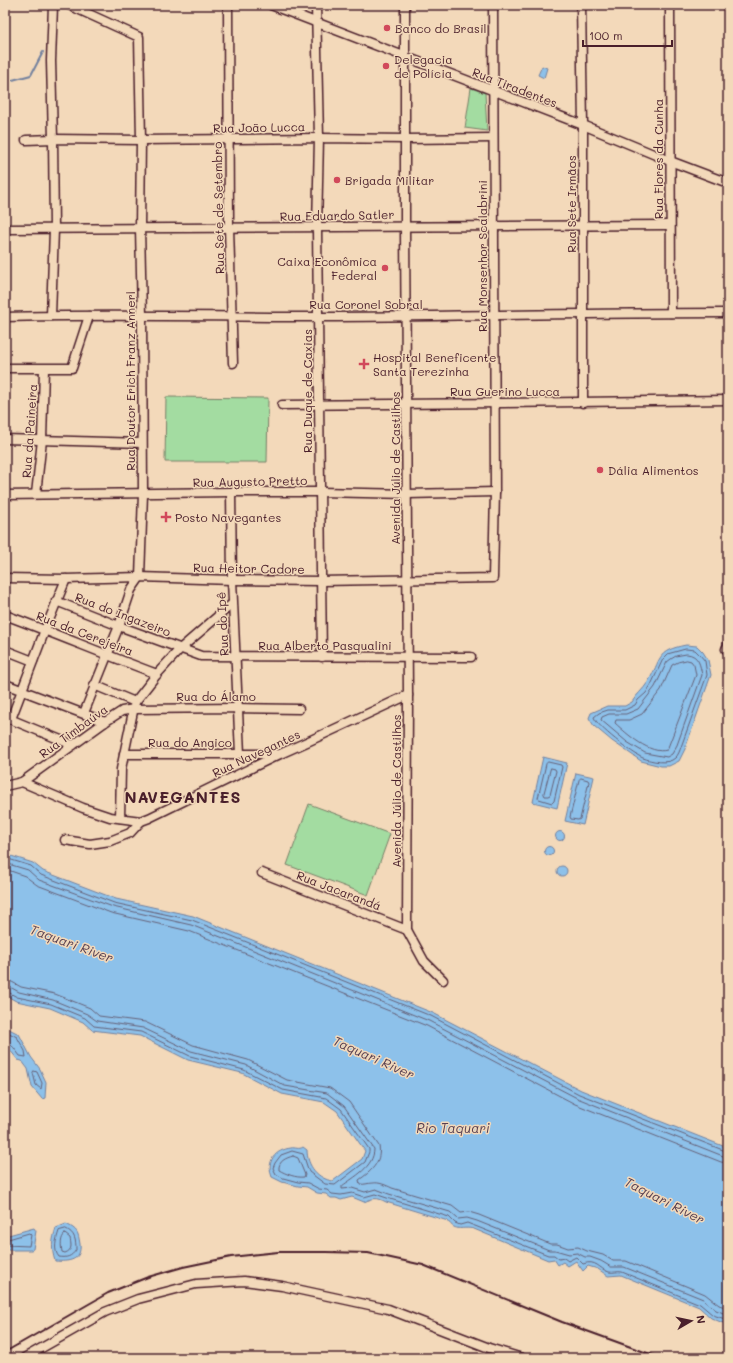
<svg xmlns="http://www.w3.org/2000/svg" width="733" height="1363" font-family="Mali,sans-serif">
  <style>
    .green { fill: #a3dca1; stroke: #767e66 }
    .water { fill: #8dc1ea; stroke: #72809e }
    .lines { fill: none; stroke-linecap: round; stroke-linejoin: round }
    .shore { stroke: #656077; stroke-width: 1 }
    .stream { stroke: #72809e; stroke-width: 2 }
    .minor-casing { stroke: #4a1f2b; stroke-width: 11 }
    .minor { stroke: #f3d9ba; stroke-width: 8 }
    .rail { stroke: #4a1f2b; stroke-width: 2 }
    .poi-dot { fill: #d1495b; stroke: #f3d9ba; stroke-width: 1.5 }
    .labels { text-anchor: middle; dominant-baseline: central; stroke-width: 3; stroke-linejoin: round; paint-order: stroke }
    .poi-label { font-size: 12px; fill: #4a1f2b; stroke: #f3d9ba; text-anchor: start }
    .street-label { font-size: 12px; fill: #4a1f2b; stroke: #f3d9ba }
    .water-label { font-size: 13px; font-style: italic; fill: #573f51; stroke: #f3d9ba }
    .district-label { font-size: 16px; font-weight: bold; letter-spacing: 1px; fill: #4a1f2b; stroke: #f3d9ba }
  </style>
  <rect width="100%" height="100%" fill="#f3d9ba"/>
  <filter id="ink" filterUnits="userSpaceOnUse"><feTurbulence type="fractalNoise" baseFrequency=".025" numOctaves="2"/><feDisplacementMap in="SourceGraphic" scale="8" xChannelSelector="R" yChannelSelector="G"/><feConvolveMatrix kernelMatrix="1 2 1 2 8 2 1 2 1" color-interpolation-filters="sRGB"/></filter>
  <g filter="url(#ink)">
    <g class="green">
      <polygon points="471,88 485,93 487,131 465,128"/>
      <polygon points="166,397 268,398 267,462 165,462"/>
      <polygon points="309,804 390,834 368,895 287,865"/>
    </g>
    <g class="water">
      <polygon points="542,66 547,68 544,78 538,75"/>
      <path d="M686,645L697,646L703,652L708,660L711,675L685,749L679,761L669,766H661L641,761L612,741L594,726L589,718L591,713L607,706H625L632,702C636,695 643,690 648,682C662,659 655,651 686,645Z"/>
      <polygon points="543,757 567,763 557,808 533,802"/>
      <polygon points="576,773 594,777 583,825 565,821"/>
      <circle cx="560" cy="836" r="4.5"/>
      <circle cx="549" cy="851" r="4.5"/>
      <path d="M5,854L33,863L43,871L116,899L193,916L433,1013L581,1090L728,1148V1325L711,1318L699,1307L621,1275L608,1276L598,1269L588,1266L583,1271L576,1261L568,1266L563,1262L558,1265L554,1259L548,1260L474,1229C462,1226 456,1233 448,1221L386,1202C377,1197 373,1198 364,1202L352,1197L341,1200L336,1198H331L326,1194L317,1193L307,1187L298,1186L282,1182L272,1177C266,1161 275,1150 291,1148C295,1147 299,1150 303,1147L307,1150C307,1166 318,1179 333,1181L362,1159L365,1151L337,1111L324,1102L282,1094L242,1073L188,1060L140,1036L92,1030L83,1022L50,1008L16,1001L5,995Z"/>
      <circle cx="562" cy="871" r="5"/>
      <polygon points="5,1020 7,1028 19,1034 31,1057 40,1069 46,1082 45,1098 42,1099 32,1087 28,1069 22,1061 18,1060 5,1044"/>
      <path d="M66,1224C78,1230 78,1232 80,1244C82,1261 68,1262 55,1261C51,1249 52,1240 56,1228Z"/>
      <polygon points="34,1228 36,1231 33,1249 31,1250 8,1250 5,1248 5,1236"/>
    </g>
    <g class="lines">
      <g class="shore">
        <path d="M686,649L695,650L700,655L705,661L707,675L681,747C680,750 678,756 675,758C668,765 651,761 643,758C633,754 596,726 594,717L599,713L608,710H625L635,705L638,700L646,693L651,685L663,659L668,654Z"/>
        <path d="M687,654C699,655 700,665 702,675L677,745L672,754L667,757L645,753L627,742L601,720L602,717L609,714H626L638,709L655,687L667,662L671,659L676,656Z"/>
        <path d="M687,660L691,661L694,665L696,675L667,750C650,755 627,734 615,723L616,720H629L642,714L661,690L672,665L678,662Z"/>
        <polygon points="548,762 561,765 562,767 554,801 552,803 539,799 538,798 546,764"/>
        <polygon points="551,768 555,769 556,771 550,795 548,796 545,796 544,794"/>
        <polygon points="581,778 588,780 589,782 580,819 578,820 571,819 570,817 579,780"/>
        <polyline points="5,858 31,866 41,875 114,903 192,920 431,1016 579,1094 728,1152"/>
        <polyline points="5,863 28,870 39,880 113,907 191,925 429,1021 577,1098 723,1156 728,1157"/>
        <polyline points="5,869 25,876 37,885 111,913 189,931 427,1026 575,1104 721,1162 728,1163"/>
        <path d="M5,980L12,982L21,987L55,994L90,1008L99,1016L145,1022L193,1045L248,1060L287,1080L330,1088L349,1102L379,1146C382,1163 370,1172 359,1180L360,1184C365,1185 367,1183 373,1183C379,1182 386,1185 392,1188L452,1206L461,1213L469,1212L479,1215L550,1244H557L568,1248L578,1247L587,1251L603,1255L613,1261H626L705,1294L719,1305L728,1308"/>
        <path d="M5,986L10,987L19,992L53,1000L87,1014L97,1021L143,1028L191,1051L246,1065L285,1086L327,1093L344,1106L374,1149C374,1167 354,1177 342,1186V1189L352,1188L365,1192L376,1189L389,1194L450,1212L458,1219L467,1218L477,1221L549,1250H555L569,1254L577,1253L585,1257H590L601,1261L611,1267H624L703,1299L716,1310L728,1315"/>
        <path d="M5,991L8,992L17,997L51,1004L85,1018L94,1026L141,1032L190,1056L244,1070L283,1090L326,1098L341,1109L369,1149V1152L365,1162L335,1185L325,1184L309,1172L303,1154L292,1151L281,1155L275,1163L273,1168L276,1174L283,1178L298,1182L308,1183L319,1189L327,1190L332,1194L341,1195L352,1193L364,1197L375,1194L387,1198L449,1217L455,1223L460,1225L467,1223L475,1226L548,1255H554L559,1259L564,1258L568,1261L576,1257L583,1264C596,1259 599,1269 609,1272C613,1273 618,1271 622,1272L700,1304L713,1315L728,1320"/>
        <path d="M5,1031L17,1037L25,1051L26,1057L20,1056C16,1051 12,1043 5,1042"/>
        <polygon points="34,1071 37,1072 42,1083 41,1089 36,1085 33,1073"/>
        <path d="M293,1156L298,1158L305,1175L304,1177C296,1178 286,1174 279,1170C278,1161 286,1158 293,1156Z"/>
        <path d="M66,1229C75,1233 76,1240 76,1250C71,1257 67,1258 59,1257C53,1250 56,1240 59,1231Z"/>
        <path d="M65,1234L70,1238C71,1245 73,1250 65,1253L62,1252C61,1246 60,1238 65,1234Z"/>
        <polyline points="5,1240 29,1233 31,1235 29,1246 5,1245"/>
      </g>
      <polyline class="stream" points="5,82 31,75 43,52"/>
      <g class="minor-casing">
        <g id="minor">
          <polyline points="69,5 139,37 141,140 140,228 142,316 143,494 140,577 131,590 119,626 84,713"/>
          <polyline points="228,5 229,227 233,363"/>
          <polyline points="271,5 583,125 670,161 728,183"/>
          <polyline points="316,5 319,138 317,228 322,657"/>
          <polyline points="405,5 405,226 408,695 407,930 424,961 443,980"/>
          <polyline points="581,5 583,125 583,403"/>
          <polyline points="670,5 671,313"/>
          <polyline points="26,140 53,139 141,140 319,138 406,139 493,138"/>
          <polyline points="5,229 669,225"/>
          <polyline points="51,316 54,229 53,139 51,61 53,5"/>
          <path d="M5,317C110,314 216,317 321,317C457,316 592,313 728,313"/>
          <polyline points="5,368 72,368 89,316"/>
          <path d="M282,405C431,403 579,403 728,400"/>
          <polyline points="5,439 142,443"/>
          <polyline points="231,492 232,580 240,754"/>
          <polyline points="36,494 42,440 44,369"/>
          <polyline points="5,495 231,492 320,492 408,494 495,492"/>
          <polyline points="5,578 66,579 140,577 232,580 321,581 493,578 495,492 493,5"/>
          <polyline points="56,601 119,626 201,656 471,657"/>
          <path d="M5,615C56,634 106,655 157,674"/>
          <polyline points="726,649 728,645"/>
          <polyline points="5,650 33,661"/>
          <polyline points="5,684 105,722"/>
          <polyline points="94,685 135,702"/>
          <polyline points="5,717 73,745"/>
          <polyline points="11,719 45,630 66,579"/>
          <polyline points="124,754 276,754"/>
          <polyline points="22,782 83,808 110,817 141,821 149,818 280,754 309,741 408,695"/>
          <polyline points="5,786 22,782 105,722 122,711 134,709 237,708 299,709"/>
          <polyline points="120,818 121,769 135,702 157,674 180,649 232,604"/>
          <polyline points="65,840 90,844 110,841 130,833 141,821"/>
          <polyline points="262,873 407,930"/>
          <polyline points="24,1358 105,1312 138,1299 196,1284 244,1281 282,1286 388,1309 489,1348 522,1358"/>
        </g>
      </g>
      <use href="#minor" class="minor"/>
      <polyline class="rail" points="5,1352 108,1293 148,1277 183,1267 231,1257 278,1252 326,1252 368,1253 423,1265 562,1322 661,1358"/>
    </g>
  </g>
  <g class="poi-dot">
    <circle cx="387" cy="28" r="4"/>
    <circle cx="386" cy="66" r="4"/>
    <circle cx="337" cy="180" r="4"/>
    <circle cx="385" cy="268" r="4"/>
    <path d="M362 358h4v4h4v4h-4v4h-4v-4h-4v-4h4z"/>
    <circle cx="600" cy="470" r="4"/>
    <path d="M164 511h4v4h4v4h-4v4h-4v-4h-4v-4h4z"/>
  </g>
  <g class="labels">
    <g class="poi-label">
      <text x="395" y="28">Banco do Brasil</text>
      <text x="394" y="59">Delegacia<tspan x="394" dy="14">de Polícia</tspan></text>
      <text x="345" y="180">Brigada Militar</text>
      <text x="377" y="261" text-anchor="end">Caixa Econômica<tspan x="377" dy="14">Federal</tspan></text>
      <text x="373" y="357">Hospital Beneficente<tspan x="373" dy="14">Santa Terezinha</tspan></text>
      <text x="608" y="470">Dália Alimentos</text>
      <text x="175" y="517">Posto Navegantes</text>
    </g>
    <g class="street-label">
      <text transform="translate(515 87) rotate(21)">Rua Tiradentes</text>
      <text transform="translate(259 127) rotate(-1)">Rua João Lucca</text>
      <text transform="translate(658 159) rotate(-90)">Rua Flores da Cunha</text>
      <text transform="translate(571 204) rotate(-90)">Rua Sete Irmãos</text>
      <text transform="translate(218 208) rotate(-91)">Rua Sete de Setembro</text>
      <text transform="translate(337 215) rotate(-1)">Rua Eduardo Satler</text>
      <text transform="translate(482 256) rotate(-90)">Rua Monsenhor Scalabrini</text>
      <text x="366" y="304">Rua Coronel Sobral</text>
      <text transform="translate(130 381) rotate(-90)">Rua Doutor Erich Franz Annerl</text>
      <text transform="translate(307 391) rotate(-90)">Rua Duque de Caxias</text>
      <text x="505" y="391">Rua Guerino Lucca</text>
      <text transform="translate(29 431) rotate(-86)">Rua da Paineira</text>
      <text transform="translate(395 468) rotate(-90)">Avenida Júlio de Castilhos</text>
      <text transform="translate(250 481) rotate(-1)">Rua Augusto Pretto</text>
      <text transform="translate(249 568) rotate(1)">Rua Heitor Cadore</text>
      <text transform="translate(123 614) rotate(21)">Rua do Ingazeiro</text>
      <text transform="translate(222 624) rotate(-93)">Rua do Ipê</text>
      <text transform="translate(85 633) rotate(21)">Rua da Cerejeira</text>
      <text x="325" y="645">Rua Alberto Pasqualini</text>
      <text x="216" y="696">Rua do Álamo</text>
      <text transform="translate(73 731) rotate(-36)">Rua Timbaúva</text>
      <text x="190" y="742">Rua do Angico</text>
      <text transform="translate(256 753) rotate(-25)">Rua Navegantes</text>
      <text transform="translate(396 791) rotate(-90)">Avenida Júlio de Castilhos</text>
      <text transform="translate(339 890) rotate(21)">Rua Jacarandá</text>
    </g>
    <g class="water-label">
      <text transform="translate(72 943) rotate(20)">Taquari River</text>
      <text transform="translate(374 1057) rotate(24)">Taquari River</text>
      <text x="453" y="1127">Rio Taquari</text>
      <text transform="translate(665 1200) rotate(27)">Taquari River</text>
    </g>
    <g class="district-label">
      <text x="183" y="796">NAVEGANTES</text>
    </g>
  </g>
  <rect width="733" height="1363" fill="none" stroke="#f3d9ba" stroke-width="20"/>
  <rect x="10" y="10" width="713" height="1343" fill="none" stroke="#4a1f2b" stroke-width="1.5" filter="url(#ink)"/>
  <g transform="translate(691 1321) rotate(81)" stroke="#f3d9ba" stroke-width="3" paint-order="stroke">
  <path d="M0-3L7 15L0 10L-7 15Z" fill="#4a1f2b"/>
  <text y="-6" font-size="11" font-weight="bold" text-anchor="middle" fill="#4a1f2b">N</text>
  </g>
  <path d="M583 40v6h89v-6" fill="none" stroke="#4a1f2b" stroke-width="2"/>
  <text x="589" y="40" font-size="12" fill="#4a1f2b" stroke="#f3d9ba" stroke-width="3" paint-order="stroke">100 m</text>
</svg>
